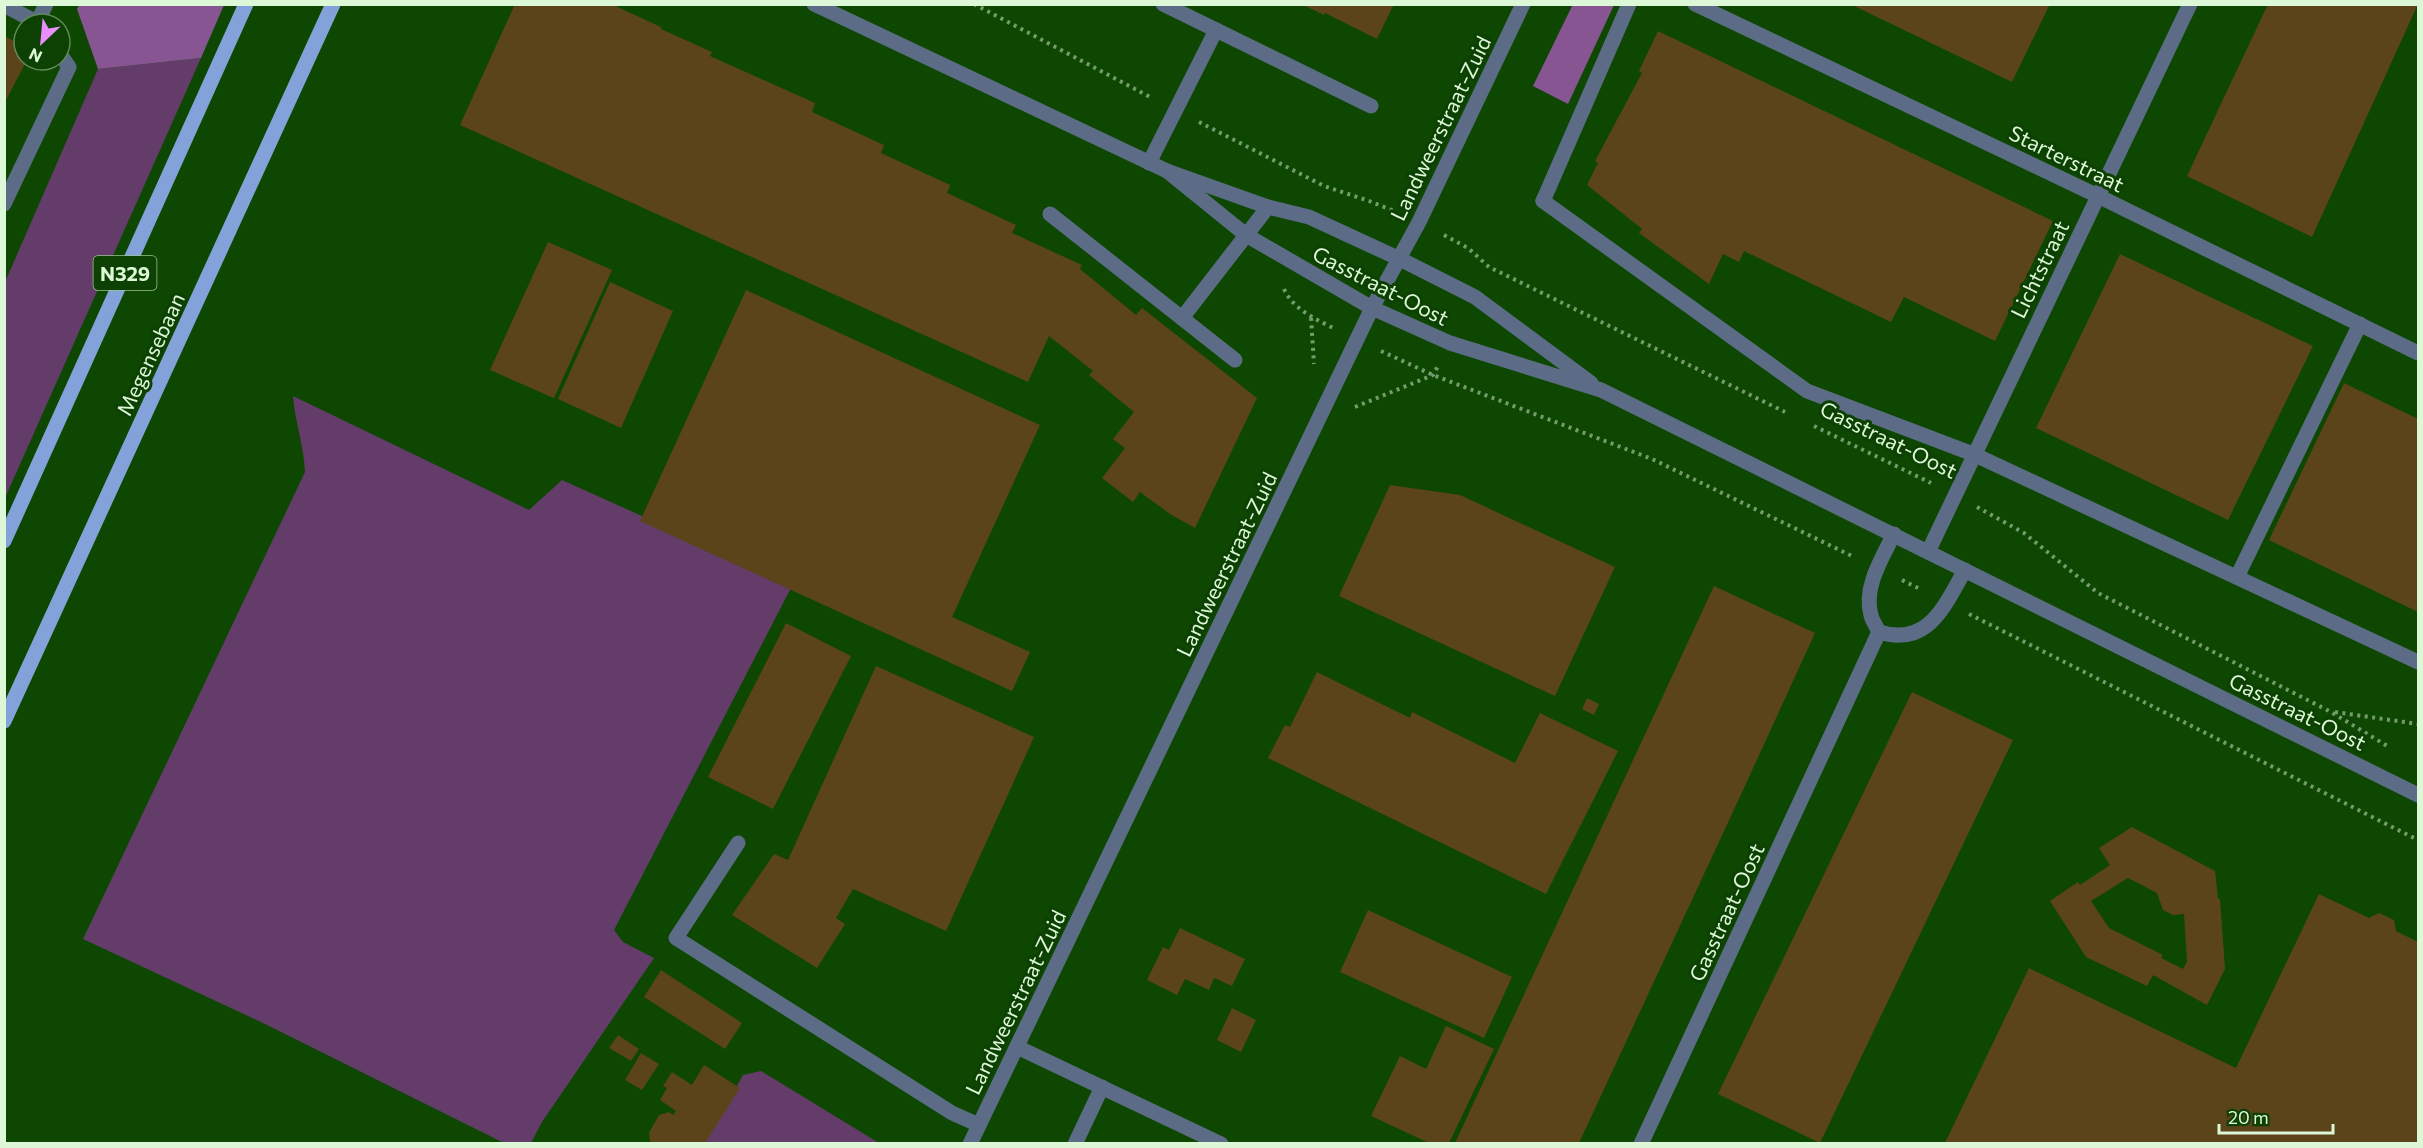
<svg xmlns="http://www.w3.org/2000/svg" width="2423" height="1148" font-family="Commissioner,sans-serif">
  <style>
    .built { fill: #0d4701; fill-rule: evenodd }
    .green { fill: #633c6a }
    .forest { fill: #885593 }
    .building { fill: #5b441a; fill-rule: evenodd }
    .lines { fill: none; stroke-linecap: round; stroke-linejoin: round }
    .path { stroke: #739b6c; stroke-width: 4; stroke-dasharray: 3 4.5; stroke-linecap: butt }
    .lane { stroke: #5c6c87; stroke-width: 15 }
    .street { stroke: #5c6c87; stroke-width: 15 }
    .primary { stroke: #82a2d9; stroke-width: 15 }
    .labels { text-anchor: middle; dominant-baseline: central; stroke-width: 6; stroke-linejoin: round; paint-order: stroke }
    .shield { fill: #0d4003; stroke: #9ec197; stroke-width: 1.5 }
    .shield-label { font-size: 20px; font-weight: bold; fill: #dcf8d7 }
    .street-label { font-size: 21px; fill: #dcf8d7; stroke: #0d4003 }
  </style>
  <rect width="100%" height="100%" fill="#0d4003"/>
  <path class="built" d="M5,5H2418V1143H5ZM24,24H60V60H24Z"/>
  <g class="green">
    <polygon points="201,58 5,498 5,282 98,69"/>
    <path d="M293,396L529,510L562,480L793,584L614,930L623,942L654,958L542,1122L531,1143H504L263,1023L83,939L305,472C304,446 295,422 293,396Z"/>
    <polygon points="761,1071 879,1143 704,1144 743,1075"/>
  </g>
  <g class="forest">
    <polygon points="80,4 224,4 224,5 201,58 98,69 77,9"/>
    <polygon points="1573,4 1614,5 1568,104 1533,86"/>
  </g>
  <g class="building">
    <polygon points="515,4 611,4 661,27 661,29 712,52 710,56 815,103 812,112 884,145 881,153 950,185 947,193 1016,225 1012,233 1082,265 1080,269 1136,315 1142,308 1257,398 1195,528 1170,514 1140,492 1133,502 1102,478 1125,448 1113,439 1134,412 1089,375 1093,371 1049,336 1028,382 460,125"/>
    <polygon points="1301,4 1394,4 1377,39 1325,13 1324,15"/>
    <polygon points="1850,4 2050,4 2012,82"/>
    <polygon points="2268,4 2418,4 2312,237 2187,176"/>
    <polygon points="1658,31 2053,221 1995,341 1904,297 1891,322 1744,251 1739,262 1723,254 1709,284 1639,233 1642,229 1587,185 1598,163 1595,161 1642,73 1639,71"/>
    <polygon points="4,36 24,46 24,60 27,60 4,104"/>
    <polygon points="548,242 612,270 554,398 490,370"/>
    <polygon points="2120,254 2313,346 2228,520 2036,428"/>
    <polygon points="610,282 673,311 621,428 558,399"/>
    <polygon points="746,290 1040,425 952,617 1030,652 1012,691 640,521"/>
    <polygon points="2344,383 2418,419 2418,612 2269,540"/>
    <polygon points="1390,485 1460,495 1615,567 1555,696 1339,596"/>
    <polygon points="1714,586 1815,633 1744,788 1579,1143 1455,1143"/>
    <polygon points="786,623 851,656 773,809 708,777"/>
    <polygon points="876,666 1034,737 946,931 853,889 836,918 845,924 817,968 732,915 774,854 788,860"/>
    <polygon points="1317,672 1410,718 1412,712 1515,763 1540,713 1618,751 1546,894 1268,758 1285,725 1290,727"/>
    <polygon points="1912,692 2013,740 1820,1143 1718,1094"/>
    <polygon points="1587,698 1599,704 1594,715 1582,709"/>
    <path d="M2132,827L2215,871L2218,899H2220L2225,969L2207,1005L2153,975L2147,986L2086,957L2050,901L2078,882L2080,885L2110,865L2099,848ZM2128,878L2157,893L2163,910L2173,915L2184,914L2187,962L2183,969L2161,958L2163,955L2109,928L2091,901Z"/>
    <polygon points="2319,894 2369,918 2379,913 2394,920 2396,931 2418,942 2418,1143 1945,1143 2029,968 2236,1068"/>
    <polygon points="1368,910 1512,977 1484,1038 1340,972"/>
    <polygon points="1180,928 1245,959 1232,986 1214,978 1209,990 1185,979 1177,995 1147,980 1163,947 1169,950"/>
    <polygon points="661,970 742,1023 725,1049 644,997"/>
    <polygon points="1232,1008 1256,1020 1241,1052 1217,1040"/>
    <polygon points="1446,1026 1494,1049 1449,1143 1429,1143 1371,1116 1400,1056 1426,1069"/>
    <polygon points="618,1035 639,1049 631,1061 609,1048"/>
    <polygon points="641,1053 659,1064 642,1090 625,1080"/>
    <polygon points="704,1065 740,1088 705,1143 650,1142 649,1133 659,1115 669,1112 673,1115 676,1111 660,1100 667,1088 663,1086 672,1072 692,1085"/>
  </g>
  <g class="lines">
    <g class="path">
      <polyline points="974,4 1152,98"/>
      <polyline points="1199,122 1324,186 1369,201 1394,211"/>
      <polyline points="1444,235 1468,248 1489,267 1785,412"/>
      <path d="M1284,289C1294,310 1314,318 1333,328"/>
      <polyline points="1311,318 1314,364"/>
      <polyline points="1381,351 1433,375 1652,459 1852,556"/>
      <polyline points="1355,407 1433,375 1438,366"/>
      <polyline points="1814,426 1931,483"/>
      <polyline points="1977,507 2024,533 2098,593 2331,712 2389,747"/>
      <polyline points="1902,580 1922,590"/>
      <polyline points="1969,614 2418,840"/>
      <polyline points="2335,712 2418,724"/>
    </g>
    <g class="lane">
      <polyline points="1163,4 1371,106"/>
      <polyline points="4,5 40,24"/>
      <polyline points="38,21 46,4"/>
      <polyline points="1149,163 1216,30"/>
      <polyline points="1543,201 1629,4"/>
      <polyline points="4,204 69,67 60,54"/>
      <polyline points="1050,214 1235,360"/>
      <polyline points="1182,318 1268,207"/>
      <path d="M1894,534C1882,558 1863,588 1871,615C1872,621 1877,627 1879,632C1929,647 1944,606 1965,570"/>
      <polyline points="738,843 676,938 952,1113 979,1125"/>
      <polyline points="1017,1047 1221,1144"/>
      <polyline points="1075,1144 1102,1087"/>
      <polyline points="1641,1144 1879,632"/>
    </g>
    <g class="street">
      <polyline points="814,4 1167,171 1268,207 1309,217 1400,259 1475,297 1591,383"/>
      <polyline points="1695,4 2098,196 2418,353"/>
      <polyline points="1167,171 1246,235 1372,308 1450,343 1601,390 2418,795"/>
      <polyline points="1543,201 1807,391 1973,454 2418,662"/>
      <polyline points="1928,552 2190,4"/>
      <polyline points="2237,577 2360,324"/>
      <polyline points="970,1144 1372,308 1419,222 1523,4"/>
    </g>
    <g class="primary">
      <polyline points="4,541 246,4"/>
      <polyline points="4,721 333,4"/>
    </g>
  </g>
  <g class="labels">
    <rect class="shield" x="93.5" y="256" width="63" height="34" rx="4.5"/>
    <g class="shield-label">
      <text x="125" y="273">N329</text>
    </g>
    <g class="street-label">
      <text transform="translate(1440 128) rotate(-64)">Landweerstraat-Zuid</text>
      <text transform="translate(2067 158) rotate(26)">Starterstraat</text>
      <text transform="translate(2039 269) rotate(-64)">Lichtstraat</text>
      <text transform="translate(1381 285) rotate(27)">Gasstraat-Oost</text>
      <text transform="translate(150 354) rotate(-65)">Megensebaan</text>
      <text transform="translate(1889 439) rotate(26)">Gasstraat-Oost</text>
      <text transform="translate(1226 564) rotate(-64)">Landweerstraat-Zuid</text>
      <text transform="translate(2298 711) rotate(26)">Gasstraat-Oost</text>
      <text transform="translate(1726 912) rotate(-65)">Gasstraat-Oost</text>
      <text transform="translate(1015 1002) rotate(-64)">Landweerstraat-Zuid</text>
    </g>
  </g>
  <rect width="2423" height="1148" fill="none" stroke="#dcf8d7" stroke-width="12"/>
  <g transform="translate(42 42) rotate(206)"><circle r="28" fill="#0d4003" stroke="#608a58" stroke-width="1.5"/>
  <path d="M0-4.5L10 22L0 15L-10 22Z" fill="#ea8dfd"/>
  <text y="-9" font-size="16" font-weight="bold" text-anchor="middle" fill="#dcf8d7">N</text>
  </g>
  <path d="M2219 1124v9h114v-9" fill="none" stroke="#dcf8d7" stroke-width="3"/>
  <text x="2228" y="1124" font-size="18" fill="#dcf8d7" stroke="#0d4003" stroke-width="4.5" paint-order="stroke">20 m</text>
</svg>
